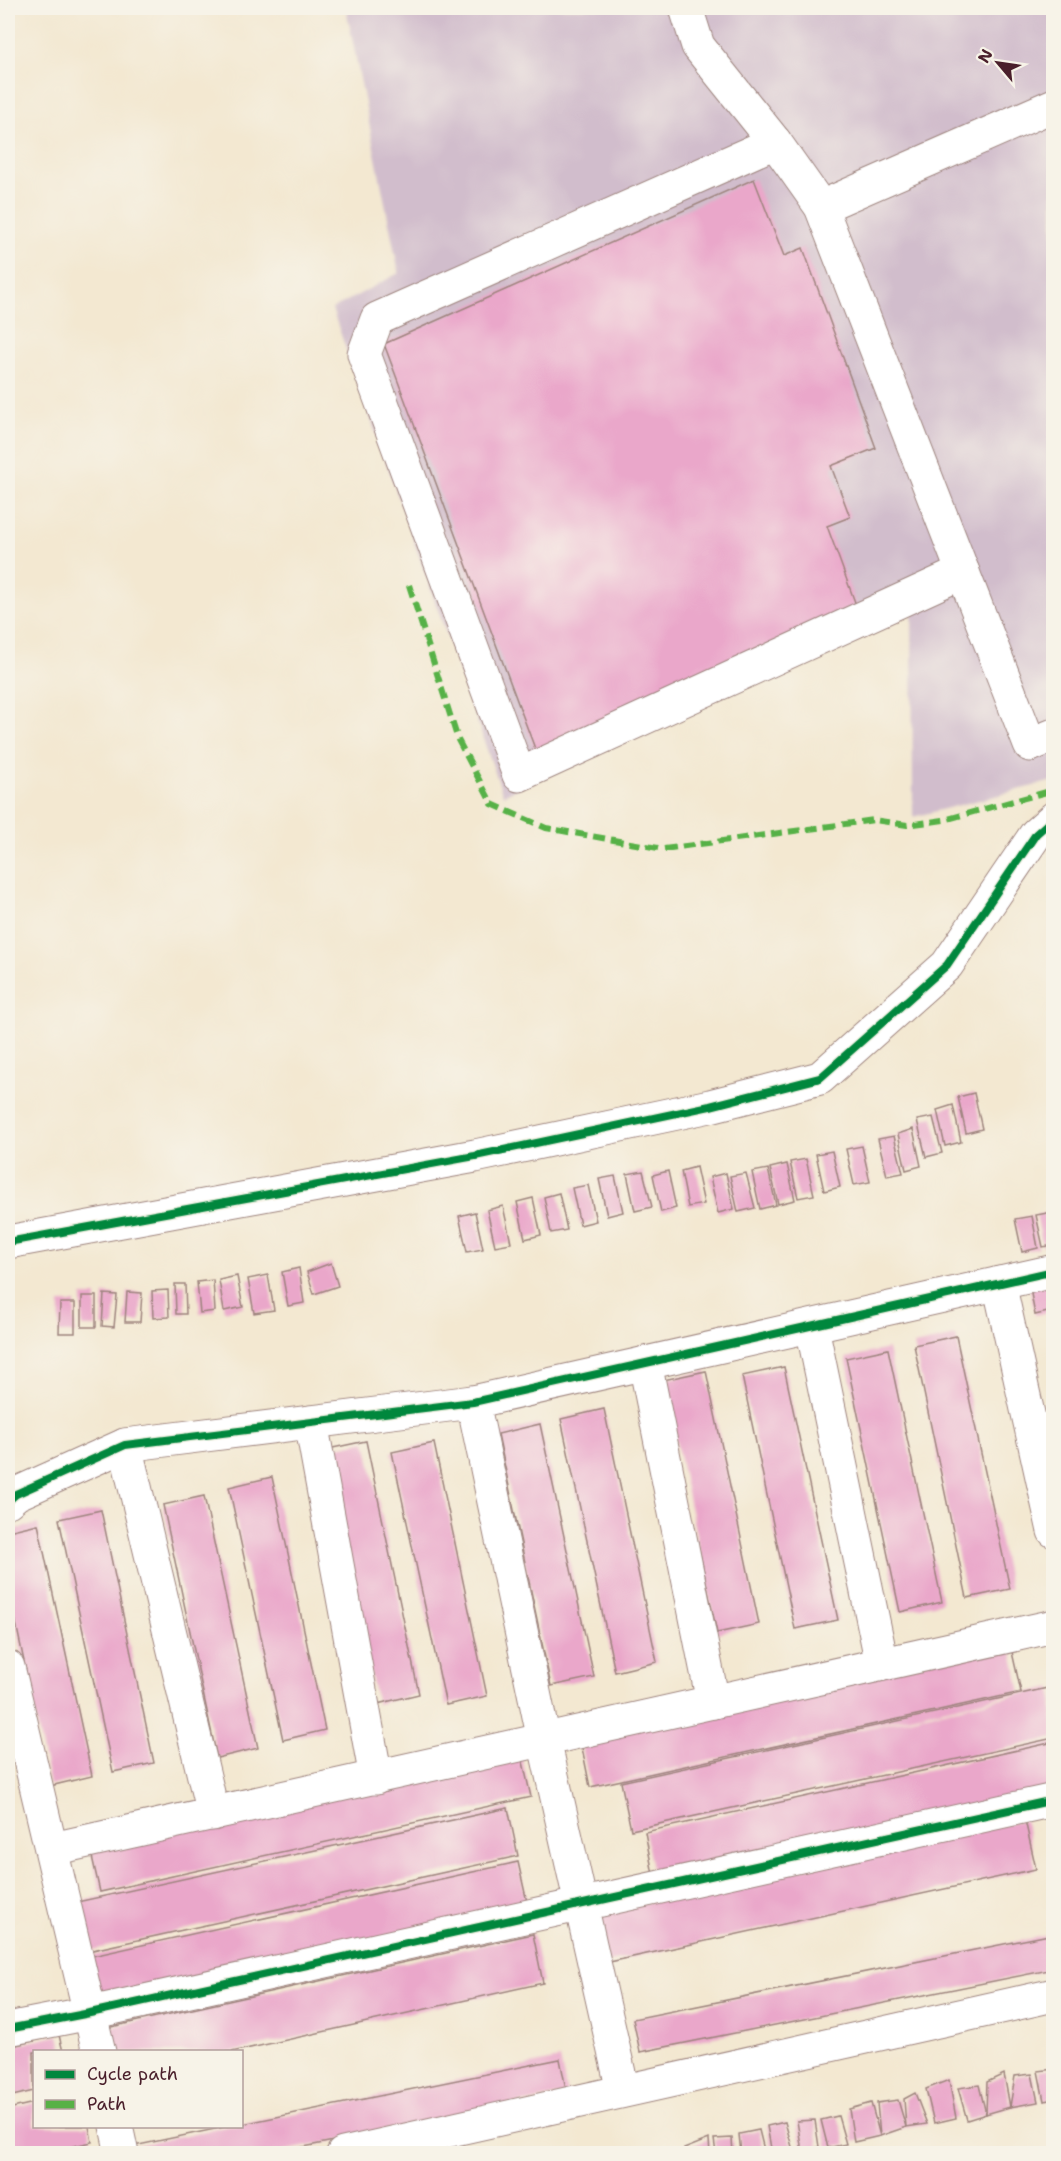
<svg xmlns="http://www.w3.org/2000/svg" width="1061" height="2161" font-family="'Shantell Sans',sans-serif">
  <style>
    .industrial { fill: #d1bdcc }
    .building { fill: #eaa7ca }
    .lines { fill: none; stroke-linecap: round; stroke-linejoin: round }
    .minor-casing { stroke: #9e847e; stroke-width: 35 }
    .minor { stroke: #fff; stroke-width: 33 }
    .quiet { stroke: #57b146; stroke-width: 6; stroke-dasharray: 12 6; stroke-linecap: butt }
    .cycleway-casing { stroke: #f7f3e8; stroke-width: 11 }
    .cycleway { stroke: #00873e; stroke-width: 8 }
  </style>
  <rect width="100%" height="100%" fill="#f7f3e8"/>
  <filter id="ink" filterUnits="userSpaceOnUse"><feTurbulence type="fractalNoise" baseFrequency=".0167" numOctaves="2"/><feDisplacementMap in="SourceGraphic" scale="12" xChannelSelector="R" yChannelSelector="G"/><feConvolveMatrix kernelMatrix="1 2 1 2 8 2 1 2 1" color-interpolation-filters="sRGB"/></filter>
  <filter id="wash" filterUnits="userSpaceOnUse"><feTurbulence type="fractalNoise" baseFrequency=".008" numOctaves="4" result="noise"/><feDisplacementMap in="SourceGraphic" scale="24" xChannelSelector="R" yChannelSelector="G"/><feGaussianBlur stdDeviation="1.35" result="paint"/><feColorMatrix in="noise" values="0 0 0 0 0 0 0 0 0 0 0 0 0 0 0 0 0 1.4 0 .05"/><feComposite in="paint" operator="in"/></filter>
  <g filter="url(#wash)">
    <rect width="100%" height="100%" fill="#f3e8d1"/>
    <polygon class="industrial" points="346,8 1053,8 1053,781 913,817 912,611 503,795 332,309 399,273"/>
    <g id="blocks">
      <g class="building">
        <polygon points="754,179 784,256 803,248 876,448 831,466 850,517 827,526 856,605 537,754 384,344"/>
        <polygon points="974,1093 982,1129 966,1133 958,1097"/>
        <polygon points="953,1105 961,1142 945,1146 937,1110"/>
        <polygon points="933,1117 942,1153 926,1157 917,1120"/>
        <polygon points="913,1129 921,1166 906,1170 898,1134"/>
        <polygon points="894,1136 903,1173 887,1176 878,1139"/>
        <polygon points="862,1146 870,1182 854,1185 846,1149"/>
        <polygon points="832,1151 840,1187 824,1191 816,1154"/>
        <polygon points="806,1159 814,1195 798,1198 790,1162"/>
        <polygon points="787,1164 795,1200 778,1204 770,1168"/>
        <polygon points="696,1167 704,1204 688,1207 681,1171"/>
        <polygon points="768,1169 776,1205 760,1209 752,1172"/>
        <polygon points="643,1171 652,1207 635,1211 627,1174"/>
        <polygon points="668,1171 676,1208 661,1212 653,1175"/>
        <polygon points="726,1173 734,1209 718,1213 710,1177"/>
        <polygon points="746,1173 755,1208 738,1212 730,1176"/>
        <polygon points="615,1176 623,1212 607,1216 599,1179"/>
        <polygon points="588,1185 596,1221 580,1225 572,1188"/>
        <polygon points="559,1193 567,1230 551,1233 544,1197"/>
        <polygon points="533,1198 541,1235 525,1239 517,1202"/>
        <polygon points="503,1206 511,1243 495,1246 487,1210"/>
        <polygon points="475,1212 483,1249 467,1252 459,1216"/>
        <polygon points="1053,1212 1054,1245 1043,1247 1036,1215"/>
        <polygon points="1032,1216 1038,1248 1022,1252 1015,1219"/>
        <polygon points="331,1263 338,1286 314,1294 307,1272"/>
        <polygon points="299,1268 304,1303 288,1306 282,1272"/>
        <polygon points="268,1275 274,1310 254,1313 248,1279"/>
        <polygon points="237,1276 243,1307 224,1311 219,1280"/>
        <polygon points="1045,1279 1052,1311 1035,1315 1029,1283"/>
        <polygon points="213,1280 215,1311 200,1313 197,1282"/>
        <polygon points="175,1284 185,1284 186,1314 176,1314"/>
        <polygon points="168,1290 169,1317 153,1318 152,1291"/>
        <polygon points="127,1292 142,1293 140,1322 125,1322"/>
        <polygon points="104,1294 117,1295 114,1327 102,1326"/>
        <rect x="82" y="1296" width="14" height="31"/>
        <polygon points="60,1303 75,1303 75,1333 59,1333"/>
        <polygon points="956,1336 1010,1589 967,1598 914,1345"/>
        <polygon points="888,1349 942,1602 900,1612 846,1358"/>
        <polygon points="784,1367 838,1620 795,1629 742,1376"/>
        <polygon points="706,1371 759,1624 717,1633 663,1380"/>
        <polygon points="604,1409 657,1662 615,1672 561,1419"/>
        <polygon points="540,1424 594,1677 551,1686 498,1434"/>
        <polygon points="366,1441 419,1694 377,1704 323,1450"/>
        <polygon points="434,1443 487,1696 446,1705 392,1452"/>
        <polygon points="272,1477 325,1730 283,1740 229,1487"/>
        <polygon points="204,1496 258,1748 217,1758 163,1505"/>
        <polygon points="101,1510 154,1763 113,1772 59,1519"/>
        <polygon points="38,1524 92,1776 50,1786 8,1585 8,1531"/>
        <polygon points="1010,1643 1021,1692 590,1787 580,1738"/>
        <polygon points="1052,1687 1054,1738 631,1830 621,1782"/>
        <polygon points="1054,1742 1054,1793 654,1880 645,1832"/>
        <polygon points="520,1749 531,1797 100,1892 89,1843"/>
        <polygon points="508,1808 518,1856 88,1951 77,1902"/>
        <polygon points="1025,1820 1036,1869 605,1963 595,1914"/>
        <polygon points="518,1862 529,1911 98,2005 88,1957"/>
        <polygon points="533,1934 543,1983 232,2052 107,2052 102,2029"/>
        <polygon points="1054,1934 1054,1969 640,2052 633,2019"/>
        <polygon points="59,2035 63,2052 34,2052 34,2091 8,2097 8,2047"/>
        <polygon points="560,2059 567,2094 269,2154 130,2154 129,2147 229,2126 242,2126 242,2124"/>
        <polygon points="1054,2069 1054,2099 1044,2101 1038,2071"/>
        <polygon points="1004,2074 1010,2107 986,2114 987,2082"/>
        <polygon points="1032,2074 1038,2102 1010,2107 1015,2076"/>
        <polygon points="949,2080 956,2118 934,2123 926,2089"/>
        <polygon points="979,2085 986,2114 967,2120 958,2088"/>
        <polygon points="915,2093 927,2124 906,2127 880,2136 877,2103 898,2100 906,2127 904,2099"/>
        <polygon points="34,2103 34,2126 89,2126 92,2142 38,2154 8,2154 8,2109"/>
        <polygon points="871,2103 880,2136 854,2142 849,2109"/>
        <polygon points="838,2116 846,2144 828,2148 821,2120"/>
        <polygon points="815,2120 819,2147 802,2151 797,2121"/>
        <polygon points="785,2122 794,2154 772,2154 767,2126"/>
        <polygon points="759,2130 765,2154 741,2154 739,2134"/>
        <polygon points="732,2138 733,2154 716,2154 714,2139"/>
        <polygon points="709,2139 710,2154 684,2154 684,2149"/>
      </g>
    </g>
  </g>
  <g filter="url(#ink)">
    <use href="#blocks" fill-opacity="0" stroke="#9e847e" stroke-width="1.5"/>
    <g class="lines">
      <g class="minor-casing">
        <g id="minor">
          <polyline points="686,8 698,46 775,142 821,207 1030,745 1054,735"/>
          <polyline points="775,142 377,319 364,354 519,775 963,572"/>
          <polyline points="821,207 1054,105"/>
          <polyline points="8,1242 475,1156 710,1106 820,1078 947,965 1036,834 1054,818"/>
          <polyline points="999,1283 1054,1531"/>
          <polyline points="812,1327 882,1664"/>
          <polyline points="645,1363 713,1702"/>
          <polyline points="473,1402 544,1740 623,2091"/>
          <polyline points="311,1422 376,1778"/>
          <polyline points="125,1445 213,1814"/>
          <polyline points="8,1501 16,1494 125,1445 473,1402 1054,1271"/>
          <polyline points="8,1667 99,2052"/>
          <polyline points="52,1849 1054,1626"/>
          <polyline points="8,2029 90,2013 1054,1800"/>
          <polyline points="116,2126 122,2154"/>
          <polyline points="343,2154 1054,1995"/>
        </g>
      </g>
      <use href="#minor" class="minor"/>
      <polyline class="quiet" points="409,585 458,740 492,804 546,828 664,849 874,820 907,825 944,820 1054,790"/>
      <g class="cycleway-casing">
        <g id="cycleway">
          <polyline points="8,1242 475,1156 710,1106 820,1078 947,965 1036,834 1054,818"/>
          <polyline points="8,1501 16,1494 125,1445 473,1402 1054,1271"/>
          <polyline points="8,2029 90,2013 1054,1800"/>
        </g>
      </g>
      <use href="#cycleway" class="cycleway"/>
    </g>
  </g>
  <rect width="1061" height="2161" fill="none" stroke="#f7f3e8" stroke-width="30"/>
  <rect x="33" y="2050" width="210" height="78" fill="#f7f3e8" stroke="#b29e9c" stroke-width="1.5"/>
  <rect x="45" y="2070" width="30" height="9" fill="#00873e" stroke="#b29e9c" stroke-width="1.5"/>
  <text x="87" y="2080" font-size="18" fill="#4a1f2b">Cycle path</text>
  <rect x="45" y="2100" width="30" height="9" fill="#57b146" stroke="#b29e9c" stroke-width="1.5"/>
  <text x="87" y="2110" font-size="18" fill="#4a1f2b">Path</text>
  <g transform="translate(998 63) rotate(299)" stroke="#f7f3e8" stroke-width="4.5" paint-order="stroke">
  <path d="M0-4.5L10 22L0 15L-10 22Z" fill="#4a1f2b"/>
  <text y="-9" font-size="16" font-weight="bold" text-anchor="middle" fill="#4a1f2b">N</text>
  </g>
</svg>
